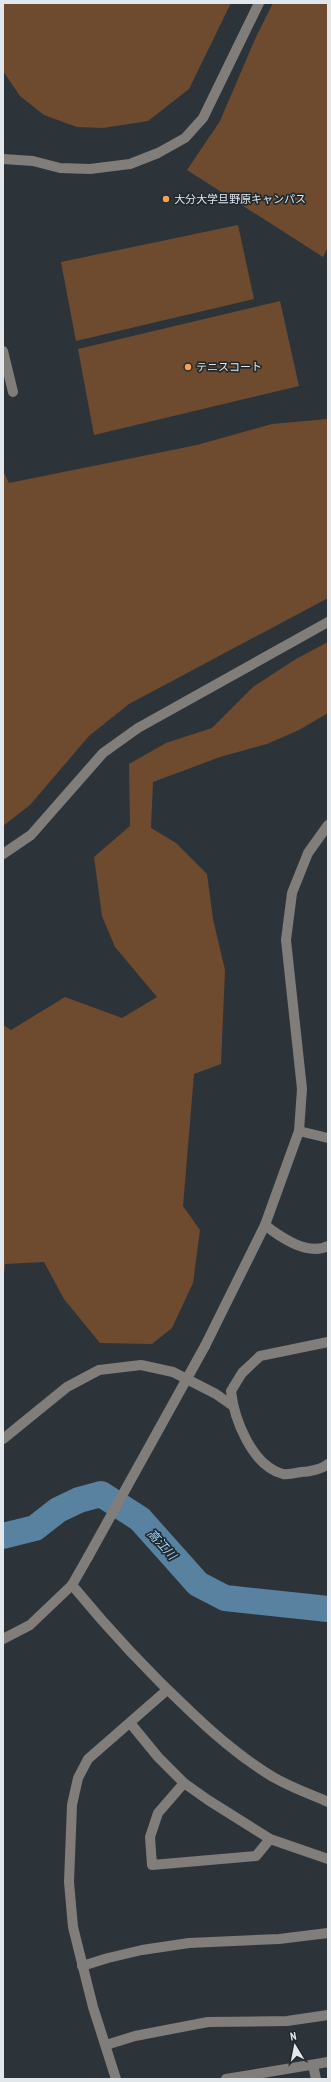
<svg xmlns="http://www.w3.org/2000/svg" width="331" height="2082" font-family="'PT Sans Narrow','Noto Sans JP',sans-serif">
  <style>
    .green { fill: #6e4b2e }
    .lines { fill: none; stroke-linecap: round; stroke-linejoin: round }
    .river { stroke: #5982a0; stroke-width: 26 }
    .minor { stroke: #817d7a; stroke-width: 10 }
    .minor-bridge { stroke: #817d7a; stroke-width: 10 }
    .poi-dot { fill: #fa9f4e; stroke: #222a2f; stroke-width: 1.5 }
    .labels { text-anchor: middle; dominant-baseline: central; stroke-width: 3.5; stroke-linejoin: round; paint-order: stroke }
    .poi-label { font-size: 11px; fill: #e2e7eb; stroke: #222a2f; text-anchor: start }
    .water-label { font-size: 12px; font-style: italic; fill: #a2d5fc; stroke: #222a2f }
  </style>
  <rect width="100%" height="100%" fill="#2c343a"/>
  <g class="green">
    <polygon points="3,3 231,3 189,89 148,121 103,128 77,127 44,115 20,96 3,71"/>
    <polygon points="273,3 328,3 328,247 323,257 187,170 220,121 256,37"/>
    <polygon points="238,225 254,299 76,341 61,262"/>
    <polygon points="280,301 299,386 94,435 78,349"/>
    <polygon points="328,419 328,598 129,704 89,736 30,805 3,826 3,471 9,483 197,445 272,424"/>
    <polygon points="328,642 328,713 299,730 267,744 220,757 153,782 151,828 176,843 207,874 213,919 225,970 221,1064 194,1074 183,1206 200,1230 193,1283 172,1328 152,1344 100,1343 64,1299 44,1262 5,1264 3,1283 3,1025 11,1030 65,997 122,1018 157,997 115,947 102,916 94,857 130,826 129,764 166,743 212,728 253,687 296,659"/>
  </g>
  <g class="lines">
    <polyline class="river" points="3,1536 35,1528 58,1510 79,1500 101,1494 140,1519 198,1584 225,1598 328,1609"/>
    <g class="minor">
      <polyline points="3,159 33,161 60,168 90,169 130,164 158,153 185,138 203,118 259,3"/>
      <polyline points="3,351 13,392"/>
      <polyline points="3,854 31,835 103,753 138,728 328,622"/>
      <polyline points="299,1131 328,1138"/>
      <path d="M265,1225C280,1237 308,1256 328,1246"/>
      <path d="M328,1342L260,1356L242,1373L231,1391C234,1419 252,1466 283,1474C288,1475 296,1473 301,1472C309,1472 322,1469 328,1464"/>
      <polyline points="205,1346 265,1225 299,1131 302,1089 286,940 292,893 308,853 328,825"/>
      <polyline points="3,1439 67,1387 99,1370 141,1365 173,1372 216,1394 233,1406"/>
      <path d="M72,1585C109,1630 149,1673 192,1713C217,1737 243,1759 273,1777C290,1787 310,1794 328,1802"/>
      <polyline points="3,1639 30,1625 72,1585 88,1557"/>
      <polyline points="131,1724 158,1757 184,1783 208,1800 270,1839 328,1859"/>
      <polyline points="184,1783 158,1813 150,1837 152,1865 256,1856 270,1839"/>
      <polyline points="82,1966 108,1958 142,1950 189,1943 279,1939 328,1933"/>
      <polyline points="106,2045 135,2036 208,2022 287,2021 328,2015"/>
      <polyline points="313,2065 316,2079"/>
      <polyline points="116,2079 93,2007 73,1927 69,1882 72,1805 78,1778 88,1759 167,1690"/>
      <polyline points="226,2079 328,2062"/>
    </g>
    <polyline class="minor-bridge" points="88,1557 205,1346"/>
  </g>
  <g class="poi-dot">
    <circle cx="166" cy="199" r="4"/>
    <circle cx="188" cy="367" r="4"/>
  </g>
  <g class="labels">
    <g class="poi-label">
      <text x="174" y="199">大分大学旦野原キャンパス</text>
      <text x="196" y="367">テニスコート</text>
    </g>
    <g class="water-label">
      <text transform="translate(162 1544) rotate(48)">高江川</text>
    </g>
  </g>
  <rect width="331" height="2082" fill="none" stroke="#e2e7eb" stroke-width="8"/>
  <g transform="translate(295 2046) rotate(350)" stroke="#222a2f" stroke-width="3" paint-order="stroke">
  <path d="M0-3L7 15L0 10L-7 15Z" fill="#e2e7eb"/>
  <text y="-6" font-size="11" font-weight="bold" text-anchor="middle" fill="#e2e7eb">N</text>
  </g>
</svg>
